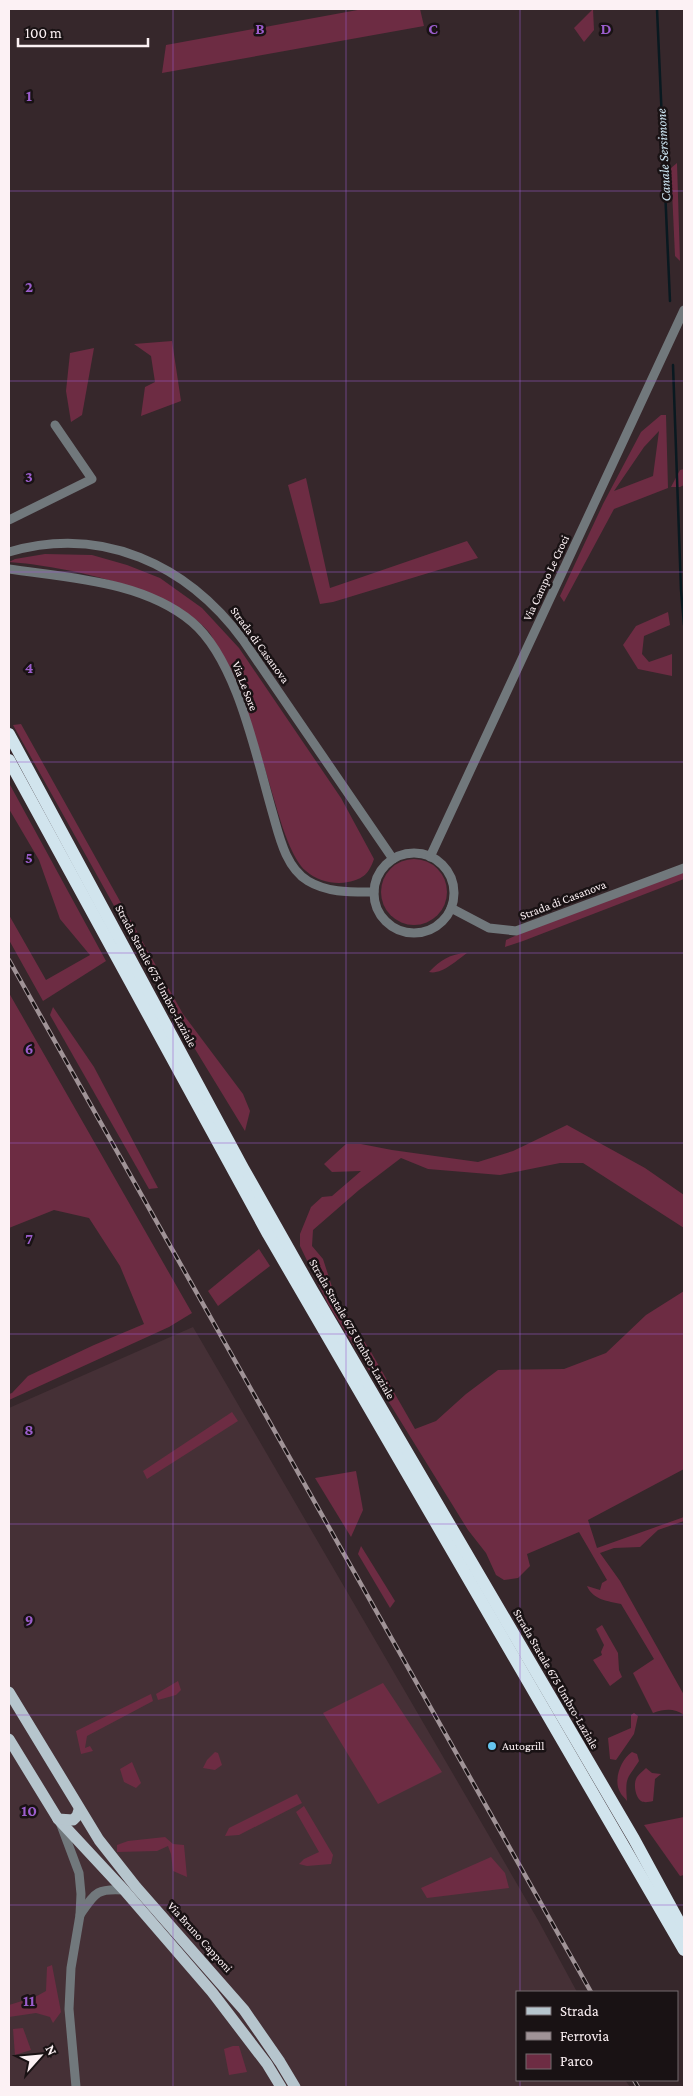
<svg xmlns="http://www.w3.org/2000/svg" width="693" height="2096" font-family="'Crimson Pro',serif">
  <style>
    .built { fill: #453036 }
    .green { fill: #6d2c43; fill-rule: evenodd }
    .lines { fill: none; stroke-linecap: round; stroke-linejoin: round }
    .stream { stroke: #091920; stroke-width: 2.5 }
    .minor { stroke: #71787c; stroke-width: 9 }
    .major { stroke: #b6c5cd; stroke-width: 11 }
    .highway { stroke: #d1e4ed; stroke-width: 12 }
    .rail-casing { stroke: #a09397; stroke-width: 4.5 }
    .rail { stroke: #191214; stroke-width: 2.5; stroke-dasharray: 8; stroke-linecap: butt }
    .grid { fill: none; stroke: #9b5dcc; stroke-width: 1; stroke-opacity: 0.55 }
    .poi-dot { fill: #65c5ef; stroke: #191214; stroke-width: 2 }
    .labels { text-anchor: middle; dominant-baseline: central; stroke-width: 5; stroke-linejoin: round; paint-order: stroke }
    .street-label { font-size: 12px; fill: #fcf1f4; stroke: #191214 }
    .poi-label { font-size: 12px; fill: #fcf1f4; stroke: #191214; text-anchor: start }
    .water-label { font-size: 14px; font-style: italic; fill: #cae3f0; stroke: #191214 }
    .grid-label { font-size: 16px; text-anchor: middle; font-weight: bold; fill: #9b5dcc; stroke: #191214; stroke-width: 5; stroke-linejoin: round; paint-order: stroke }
  </style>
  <rect width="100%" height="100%" fill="#36272b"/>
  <polygon class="built" points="193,1327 538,1920 577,1992 517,1992 517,2080 625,2080 630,2087 9,2087 9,1408"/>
  <g class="green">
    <polygon points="363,9 420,9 424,26 162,73 166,45"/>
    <polygon points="593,9 594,30 584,42 574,28"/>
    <polygon points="677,163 680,261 675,256 671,168"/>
    <polygon points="172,341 181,401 141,416 145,387 155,382 151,356 134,344"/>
    <polygon points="94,348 82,415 71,422 66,391 70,353"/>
    <path d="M661,415H666L668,488L614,509L564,602L560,596L603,504L641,432ZM659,431L653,476L614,491L644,447Z"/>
    <polygon points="684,469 684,485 680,487 671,487 680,470"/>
    <polygon points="306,478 330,588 467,541 478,558 333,602 320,604 288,485"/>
    <path d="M45,554L92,555L127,565L160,578L202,608L239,648L341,798L374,859C369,873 364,879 348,882C335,885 317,881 306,871C292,860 281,823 276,806C260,753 246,697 219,650C215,643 212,635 207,630C169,588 65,566 9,562L15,559Z"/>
    <polygon points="668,612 670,625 644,636 642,654 649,662 672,654 672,676 638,669 623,645 636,626"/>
    <polygon points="21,724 183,1014 243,1094 250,1111 245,1131 184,1031 13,725"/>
    <polygon points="9,783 106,961 43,1001 9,940 9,915 46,980 90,955 60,919 39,860 9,809"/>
    <circle cx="414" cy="892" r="33"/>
    <polygon points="684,871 684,879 523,941 505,947 506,940 524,932"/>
    <path d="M467,953C457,960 442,975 429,972C441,960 449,954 467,953Z"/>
    <polygon points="9,993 192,1313 169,1327 9,1400 9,1394 12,1393 28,1376 94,1345 144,1324 120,1266 89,1218 54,1210 9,1228"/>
    <polygon points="53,1007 94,1067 158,1188 149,1189 50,1015"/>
    <path d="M567,1125L645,1168L684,1195V1228L583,1163H560L500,1175L428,1169L401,1158L359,1190L313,1230L312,1246L323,1259L335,1296L371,1352L415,1429L436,1421L466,1394L498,1370L564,1369L606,1353L646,1315L684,1291V1469L588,1520L597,1548L684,1517V1521L658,1530L640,1547L614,1548L600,1553L620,1581L684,1695V1715C674,1708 665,1709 653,1713L633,1673L654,1659L621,1604C608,1601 593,1600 587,1586L600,1590L602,1583L607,1580L579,1532L527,1554L530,1566L518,1578L504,1580L496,1575L486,1553L468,1530L328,1304L300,1246V1234L311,1207L322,1197L332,1196L361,1171L332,1172L324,1164L346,1144H361L392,1150L478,1162L513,1151Z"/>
    <polygon points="259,1249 270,1266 218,1306 208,1291"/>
    <polygon points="232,1412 238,1421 147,1479 143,1471"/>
    <polygon points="356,1471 363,1510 351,1537 315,1478"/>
    <polygon points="361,1546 395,1601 390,1608 358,1554"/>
    <polygon points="602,1625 618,1653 619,1670 622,1677 610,1686 593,1660 602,1655 601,1652 604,1645 596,1629"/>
    <polygon points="178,1681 181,1690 176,1695 158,1700 156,1694"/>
    <polygon points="383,1683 442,1772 378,1804 323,1713"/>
    <polygon points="151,1694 153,1701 87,1736 85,1748 90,1746 93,1751 81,1754 76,1731"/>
    <polygon points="634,1713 638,1716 634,1734 616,1760 610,1759 608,1738 631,1728 631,1715"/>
    <polygon points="215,1752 218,1753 222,1765 215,1770 203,1768 207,1760"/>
    <path d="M632,1752L637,1754L639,1761C627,1780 625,1776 627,1801C625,1798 621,1795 620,1792C613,1780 621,1759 632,1752Z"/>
    <polygon points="132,1762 141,1783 136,1788 124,1782 120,1769"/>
    <path d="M646,1768L652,1773L661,1774L655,1779L653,1801C649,1802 644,1803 641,1801C635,1797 633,1783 637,1777C639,1774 643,1771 646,1768Z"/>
    <polygon points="297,1794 302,1803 239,1835 225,1836 229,1828"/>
    <polygon points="304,1806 333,1855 331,1864 307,1866 299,1864 304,1859 319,1852 296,1812"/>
    <polygon points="684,1817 684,1875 680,1876 644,1825"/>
    <polygon points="165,1837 173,1844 184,1845 187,1877 173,1871 171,1854 168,1846 157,1851 117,1852 117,1845 128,1841"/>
    <polygon points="491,1857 505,1873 509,1888 427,1898 421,1888"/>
    <polygon points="52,1965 61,2012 53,2023 50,2017 36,2013 9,2017 9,2005 35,1997 46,1991 47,1967"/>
    <polygon points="23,2028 31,2050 15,2055 13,2029"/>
    <polygon points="233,2046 239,2046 247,2072 229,2075 224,2049"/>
  </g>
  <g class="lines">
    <g class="stream">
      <polyline points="657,9 670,301"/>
      <polyline points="673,365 681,590 684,625"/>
    </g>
    <g class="minor">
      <polyline points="9,520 92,479 55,425"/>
      <path d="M9,552C102,525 187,564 243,640L393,859"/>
      <path d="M9,569C69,578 143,581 192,622C237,660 256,756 272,811C279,835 285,867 308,881C328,893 351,892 374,892"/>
      <circle cx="414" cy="893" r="40"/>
      <polyline points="430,857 684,310"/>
      <polyline points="451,908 489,928 516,931 684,868"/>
      <polyline points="61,1825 79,1873 81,1894 80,1915 71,1968 69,2009 76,2087"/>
      <path d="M80,1915C95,1893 96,1888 124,1890"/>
    </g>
    <g class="major">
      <polyline points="9,1692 99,1840 136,1887 244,2010 280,2062 295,2087"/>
      <polyline points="9,1739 58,1819 124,1890 212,1992 267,2064 281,2087"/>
      <polyline points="58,1819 73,1820 77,1816 79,1810"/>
    </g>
    <g class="highway">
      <polyline points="9,734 243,1168 312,1290 634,1839 684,1931"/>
      <polyline points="9,760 268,1234 684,1950"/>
    </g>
    <g class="rail-casing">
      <g id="rail">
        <polyline points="9,960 591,1992"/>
        <polyline points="634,2080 638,2087"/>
      </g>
    </g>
    <use href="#rail" class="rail"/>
  </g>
  <path class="grid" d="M173,9V2087M346,9V2087M520,9V1992M9,191H684M9,381H684M9,572H684M9,762H684M9,953H684M9,1143H684M9,1334H684M9,1524H684M9,1715H684M9,1905H684M520,2080V2087"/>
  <circle class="poi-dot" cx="492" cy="1746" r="5"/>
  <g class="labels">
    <g class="street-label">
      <text transform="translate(546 578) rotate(-65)">Via Campo Le Croci</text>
      <text transform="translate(260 645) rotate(54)">Strada di Casanova</text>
      <text transform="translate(245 686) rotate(69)">Via Le Sore</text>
      <text transform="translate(563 900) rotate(-21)">Strada di Casanova</text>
      <text transform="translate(156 976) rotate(62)">Strada Statale 675 Umbro-Laziale</text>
      <text transform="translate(352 1329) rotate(60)">Strada Statale 675 Umbro-Laziale</text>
      <text transform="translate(556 1679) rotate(60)">Strada Statale 675 Umbro-Laziale</text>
      <text transform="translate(200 1937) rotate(48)">Via Bruno Capponi</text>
    </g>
    <g class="poi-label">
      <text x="502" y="1746">Autogrill</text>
    </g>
    <g class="water-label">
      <text transform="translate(663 155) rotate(-93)">Canale Sersimone</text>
    </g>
  </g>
  <g class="grid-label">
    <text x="260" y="34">B</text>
    <text x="433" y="34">C</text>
    <text x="606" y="34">D</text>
    <text x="29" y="101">1</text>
    <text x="29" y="292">2</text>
    <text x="29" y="482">3</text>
    <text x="29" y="673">4</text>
    <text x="29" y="863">5</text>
    <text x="29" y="1054">6</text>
    <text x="29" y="1244">7</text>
    <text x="29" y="1435">8</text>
    <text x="29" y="1625">9</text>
    <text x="29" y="1816">10</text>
    <text x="29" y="2006">11</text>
  </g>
  <rect width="693" height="2096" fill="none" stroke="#fcf1f4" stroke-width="20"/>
  <rect x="516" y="1991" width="162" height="90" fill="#191214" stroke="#746b6e"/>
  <rect x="526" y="2007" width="25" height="8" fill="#b6c5cd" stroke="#746b6e"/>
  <text x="560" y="2016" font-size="15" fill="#fcf1f4">Strada</text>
  <rect x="526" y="2032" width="25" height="8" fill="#a09397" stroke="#746b6e"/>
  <text x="560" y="2041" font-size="15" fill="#fcf1f4">Ferrovia</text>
  <rect x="526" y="2054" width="25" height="15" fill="#6d2c43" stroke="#746b6e"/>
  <text x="560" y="2066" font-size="15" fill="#fcf1f4">Parco</text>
  <g transform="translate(40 2056) rotate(63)" stroke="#191214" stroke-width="4" paint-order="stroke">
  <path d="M0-4L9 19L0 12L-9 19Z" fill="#fcf1f4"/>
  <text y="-8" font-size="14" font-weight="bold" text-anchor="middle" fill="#fcf1f4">N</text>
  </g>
  <path d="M18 38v8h130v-8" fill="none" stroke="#fcf1f4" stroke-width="2.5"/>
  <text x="25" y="38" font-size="15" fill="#fcf1f4" stroke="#191214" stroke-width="4" paint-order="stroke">100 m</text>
</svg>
